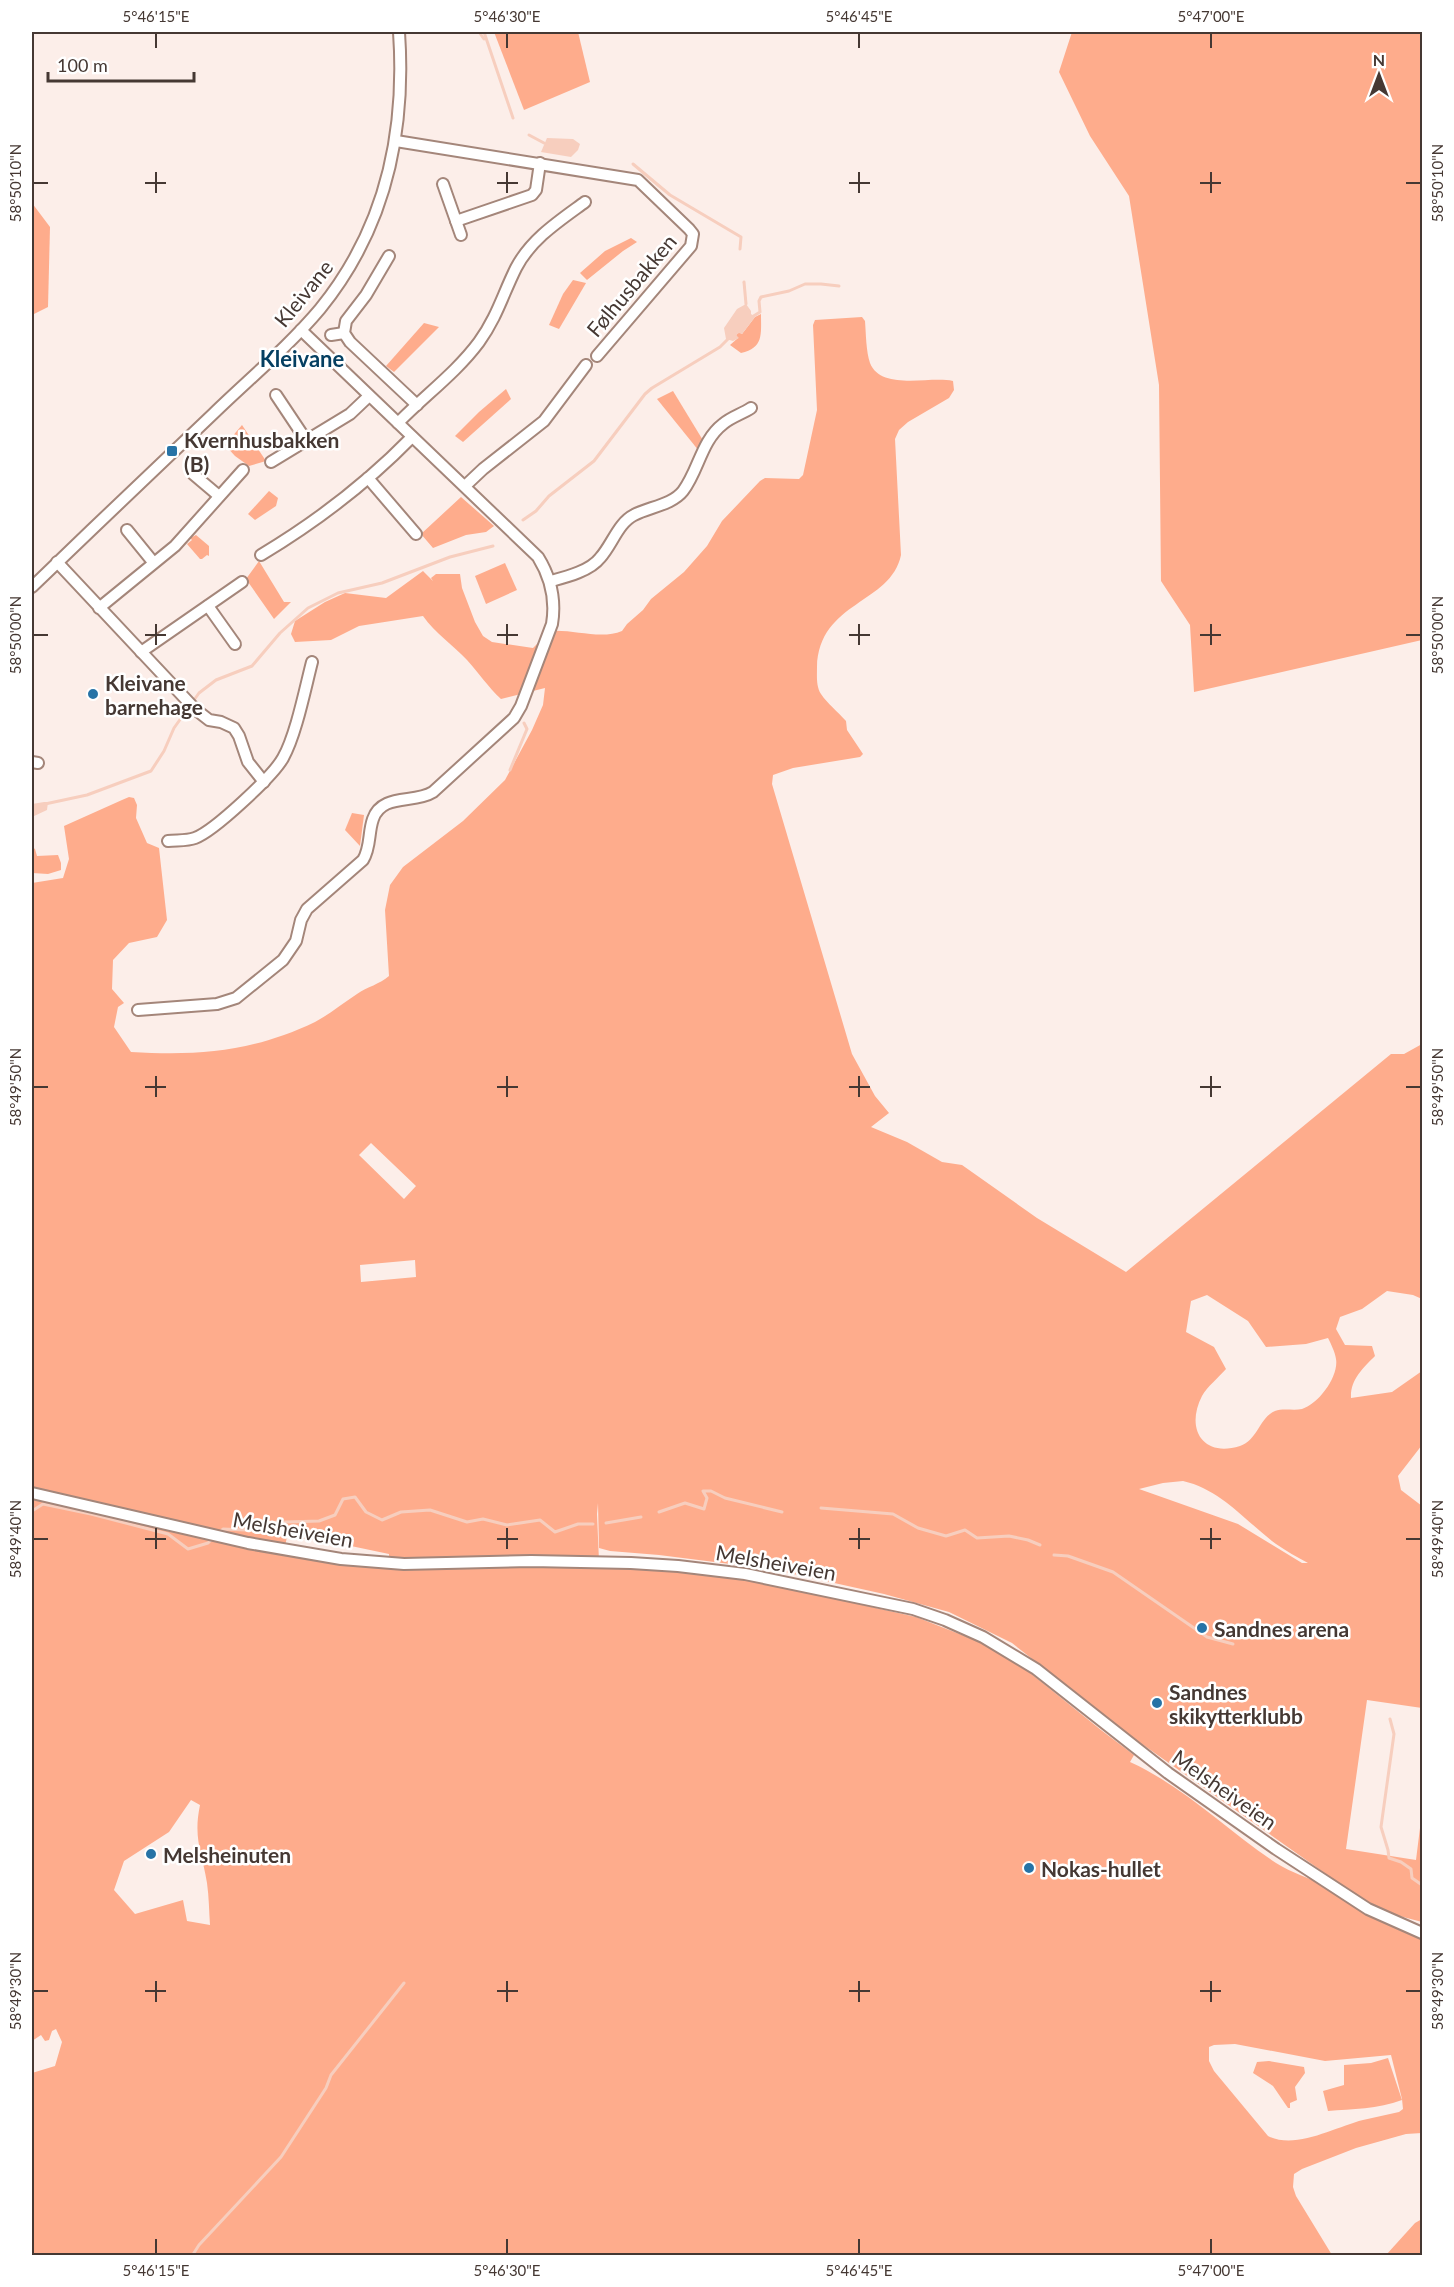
<svg xmlns="http://www.w3.org/2000/svg" width="1454" height="2287" font-family="Lato,sans-serif">
  <style>
    .green { fill: #feac8c; fill-rule: evenodd }
    .water { fill: #f7cebe }
    .lines { fill: none; stroke-linecap: round; stroke-linejoin: round }
    .stream { stroke: #f7cebe; stroke-width: 3 }
    .minor-casing { stroke: #a4867a; stroke-width: 14 }
    .minor { stroke: #fff; stroke-width: 10 }
    .ticks { fill: none; stroke: #453833; stroke-width: 2 }
    .poi-dot { fill: #2773a6; stroke: #fff; stroke-width: 2 }
    .labels { text-anchor: middle; dominant-baseline: central; stroke-width: 5; stroke-linejoin: round; paint-order: stroke }
    .street-label { font-size: 21px; fill: #453833; stroke: #fff }
    .poi-label { font-size: 21px; font-weight: bold; fill: #453833; stroke: #fff; text-anchor: start }
    .neighbourhood-label { font-size: 22px; font-weight: bold; fill: #053f61; stroke: #fff }
    .neatline { fill: none; stroke: #453833; stroke-width: 2 }
    .ticks-label { font-size: 15px; text-anchor: middle; fill: #453833 }
  </style>
  <rect width="100%" height="100%" fill="#fceee9"/>
  <g class="green">
    <polygon points="494,32 578,32 590,82 524,110"/>
    <polygon points="1072,32 1422,32 1422,640 1194,692 1190,625 1161,581 1159,385 1129,196 1090,136 1059,72"/>
    <polygon points="32,203 50,227 48,307 32,315"/>
    <polygon points="631,238 637,242 623,251 587,280 580,273 605,251"/>
    <polygon points="573,280 586,283 559,329 549,325 563,294"/>
    <path d="M761,314C761,334 764,348 741,353L730,345L738,338L736,335L739,332L742,334L755,317Z"/>
    <path d="M862,317L865,321C866,334 866,351 870,363C881,391 929,376 953,381L954,390L949,398L908,422L899,430L895,439L901,555C891,604 819,601 817,667C817,676 816,686 821,694C827,703 838,712 846,721L847,730L863,754L860,757L793,768L773,775L772,784L852,1054L875,1096L889,1113L871,1127L907,1142L942,1162L962,1165L1037,1218L1126,1272L1391,1054H1404L1422,1044V1299L1413,1295L1387,1291L1362,1309L1340,1317L1336,1329L1345,1345L1372,1346L1375,1356C1363,1368 1350,1380 1351,1398L1392,1392L1422,1371V1445L1398,1476L1401,1490L1422,1506V1708L1367,1700L1346,1849L1416,1860L1422,1812V1922L1377,1910L1125,1732L1012,1643L949,1612L884,1594L771,1569L659,1555L610,1551L599,1548L598,1503L597,1514L599,1561L721,1573L916,1617L1003,1651L1101,1730L1134,1755L1130,1762C1185,1787 1226,1830 1276,1863C1292,1873 1309,1878 1326,1886C1359,1901 1390,1920 1422,1937V2133L1406,2134L1356,2148L1302,2169L1294,2174L1293,2187L1296,2196L1332,2255H32V2073L55,2066L62,2042L56,2029L52,2031L49,2040L45,2041L41,2035L32,2041V883L63,878L69,859L64,826L122,800L129,797L134,798L137,805L136,818L147,843L159,848L167,920L157,937L129,943L113,960L112,989L124,1003L118,1007L114,1027L131,1052C199,1056 252,1052 315,1022C330,1014 343,1003 357,994C367,987 380,984 389,976L385,910L390,885L403,867L463,821L505,780L532,730L543,705L545,688L501,699C488,687 479,673 467,660C453,645 435,633 423,616L359,626L331,640L295,642L291,634L295,621L325,602L345,593L386,598L423,571L433,581L431,578L436,574H460L462,588L475,622L483,636L492,642L533,648L550,631C573,629 601,640 622,631L627,624L643,610L651,599L684,572L707,546L722,521L760,481L765,478L799,479L803,475L817,410L813,325L815,320ZM371,1143L416,1186L404,1199L359,1155ZM415,1260L416,1277L361,1282L360,1265ZM1207,1295L1248,1321L1266,1347L1306,1344L1328,1338C1331,1344 1335,1352 1336,1359C1339,1376 1319,1404 1302,1409C1294,1411 1283,1408 1275,1411C1259,1418 1258,1440 1240,1446C1203,1458 1185,1429 1202,1396C1207,1387 1219,1377 1226,1369L1214,1347L1186,1332L1191,1301ZM1183,1481C1222,1490 1245,1521 1276,1544C1286,1551 1297,1557 1308,1563H1302L1238,1524L1139,1489L1163,1483ZM287,1537L332,1542L389,1554V1559L285,1546ZM191,1800L200,1805C193,1839 202,1852 207,1883C209,1897 209,1911 210,1925L187,1921L183,1900L135,1914L114,1890L124,1861L169,1832ZM1235,2044L1325,2061L1391,2055L1402,2099L1403,2109L1399,2112C1387,2115 1375,2117 1363,2120C1335,2127 1296,2150 1268,2136L1214,2071L1209,2061V2047L1214,2045Z"/>
    <polygon points="424,323 439,327 394,372 386,366"/>
    <polygon points="506,389 511,399 463,442 455,436 479,412"/>
    <polygon points="673,391 704,442 699,451 657,399"/>
    <polygon points="242,425 266,461 249,466 235,456 225,445"/>
    <polygon points="269,491 278,498 276,506 255,520 248,514"/>
    <polygon points="461,497 494,526 486,532 466,535 433,548 421,534"/>
    <polygon points="196,535 209,546 209,556 207,555 202,559 200,559 187,544 192,540 190,538"/>
    <polygon points="259,561 284,602 291,602 274,619 246,579"/>
    <polygon points="505,563 517,590 486,604 475,576"/>
    <polygon points="352,813 364,815 360,846 345,830"/>
    <polygon points="32,847 35,849 37,856 58,855 61,863 61,870 48,874 32,873"/>
    <path d="M1388,2058L1402,2100C1378,2109 1352,2109 1328,2111L1323,2091L1344,2085V2065L1371,2063Z"/>
    <polygon points="1269,2061 1304,2067 1305,2073 1295,2087 1297,2100 1290,2103 1290,2108 1288,2108 1273,2086 1253,2073 1257,2062"/>
    <polygon points="1422,2219 1422,2255 1386,2255 1415,2223"/>
  </g>
  <g class="water">
    <polygon points="547,138 573,139 580,144 578,150 571,157 541,152"/>
    <polygon points="746,304 751,311 751,314 755,317 742,334 739,333 736,335 739,338 733,341 726,339 724,328 737,309"/>
    <polygon points="44,802 48,802 47,810 32,817 32,804"/>
  </g>
  <g class="lines">
    <g class="stream">
      <polyline points="479,32 484,39"/>
      <polyline points="484,32 513,118"/>
      <polyline points="529,135 544,143"/>
      <polyline points="633,164 670,195 741,237 740,249"/>
      <polyline points="744,282 746,304"/>
      <polyline points="752,317 760,312 759,301 761,297 789,291 805,284 821,284 839,286"/>
      <polyline points="523,520 536,511 549,496 594,461 645,394 652,388 720,347 729,338"/>
      <polyline points="510,770 527,729 524,723"/>
      <polyline points="45,804 87,795 151,771 164,751 174,728 199,693 216,680 252,666 280,633 308,608 338,593 382,583 450,557 493,546"/>
      <polyline points="821,1508 893,1514 918,1528 946,1536 965,1530 977,1538 1009,1536 1028,1540 1040,1545"/>
      <polyline points="32,1511 43,1504 91,1514 168,1534 188,1549 208,1543 213,1538"/>
      <polyline points="659,1512 685,1503 704,1509 707,1498 703,1491 711,1491 725,1498 782,1512"/>
      <polyline points="606,1523 641,1517"/>
      <polyline points="218,1534 223,1529 245,1530 250,1523 319,1521 335,1515 343,1499 355,1497 366,1512 382,1520 401,1512 430,1510 467,1522 483,1519 507,1525 540,1520 555,1532 578,1524 593,1524"/>
      <polyline points="1054,1555 1068,1556 1113,1572 1207,1637 1233,1644"/>
      <polyline points="1390,1719 1394,1734 1381,1827 1388,1850 1389,1858 1401,1862 1411,1869 1412,1878 1422,1885"/>
      <polyline points="192,2256 199,2245 281,2157 326,2088 331,2075 404,1983"/>
    </g>
    <g class="minor-casing">
      <g id="minor">
        <polyline points="396,141 638,180 689,229 693,234 691,246 597,356"/>
        <polyline points="443,184 461,235"/>
        <polyline points="456,221 532,195 536,190 540,163"/>
        <polyline points="389,256 366,295 346,321 344,333 350,342 417,405"/>
        <polyline points="331,335 344,333"/>
        <polyline points="276,395 306,440"/>
        <path d="M398,423C424,396 456,373 479,342C497,317 503,294 516,268C531,239 559,221 585,202"/>
        <polyline points="271,462 350,414 369,396"/>
        <polyline points="193,474 219,496"/>
        <polyline points="368,478 416,534"/>
        <polyline points="465,486 483,469 544,421 586,365"/>
        <polyline points="127,530 153,562"/>
        <path d="M261,555C316,522 367,483 412,437"/>
        <polyline points="57,562 195,709 209,720 221,722 234,728 239,736 248,762 264,782"/>
        <path d="M551,581C566,577 590,571 600,558C612,545 618,523 634,515C649,507 672,505 683,491C699,470 701,441 723,424C731,417 742,414 751,408"/>
        <path d="M32,587C92,529 152,472 213,414C249,379 288,347 320,309C386,228 406,133 399,32"/>
        <polyline points="208,606 235,644"/>
        <polyline points="99,608 175,546 243,470"/>
        <polyline points="141,652 242,582"/>
        <polyline points="32,762 38,763"/>
        <path d="M168,841C177,840 187,841 195,838C214,831 273,776 283,758C296,735 305,689 312,662"/>
        <path d="M138,1010L217,1004L236,998L283,960L296,941L301,920L307,909L363,860C371,847 368,833 373,819C382,793 414,804 433,792L514,718L521,706L552,624C556,600 551,578 538,557L301,330"/>
        <polyline points="32,1493 248,1543 341,1559 404,1564 531,1561 631,1563 678,1566 745,1574 913,1609 945,1620 983,1637 1036,1669 1168,1773 1276,1849 1368,1909 1422,1933"/>
      </g>
    </g>
    <use href="#minor" class="minor"/>
  </g>
  <path class="ticks" d="M156,33V48M507,33V48M859,33V48M1211,33V48M156,172V193M507,172V193M859,172V193M1211,172V193M33,183H48M145,183H166M497,183H518M849,183H870M1200,183H1221M1406,183H1421M156,624V645M507,624V645M859,624V645M1211,624V645M33,635H48M145,635H166M497,635H518M849,635H870M1200,635H1221M1406,635H1421M156,1076V1097M507,1076V1097M859,1076V1097M1211,1076V1097M33,1087H48M145,1087H166M497,1087H518M849,1087H870M1200,1087H1221M1406,1087H1421M156,1528V1549M507,1528V1549M859,1528V1549M1211,1528V1549M33,1539H48M145,1539H166M497,1539H518M849,1539H870M1200,1539H1221M1406,1539H1421M156,1981V2002M507,1981V2002M859,1981V2002M1211,1981V2002M33,1991H48M145,1991H166M497,1991H518M849,1991H870M1200,1991H1221M1406,1991H1421M156,2239V2254M507,2239V2254M859,2239V2254M1211,2239V2254"/>
  <g class="poi-dot">
    <rect x="166" y="445" width="12" height="12" rx="3"/>
    <circle cx="93" cy="694" r="6"/>
    <circle cx="1202" cy="1628" r="6"/>
    <circle cx="1157" cy="1703" r="6"/>
    <circle cx="151" cy="1854" r="6"/>
    <circle cx="1029" cy="1868" r="6"/>
  </g>
  <g class="labels">
    <g class="street-label">
      <text transform="translate(631 285) rotate(-50)">Følhusbakken</text>
      <text transform="translate(303 293) rotate(-51)">Kleivane</text>
      <text transform="translate(293 1529) rotate(10)">Melsheiveien</text>
      <text transform="translate(776 1562) rotate(10)">Melsheiveien</text>
      <text transform="translate(1225 1789) rotate(35)">Melsheiveien</text>
    </g>
    <g class="poi-label">
      <text x="184" y="439">Kvernhusbakken<tspan x="184" dy="24">(B)</tspan></text>
      <text x="105" y="682">Kleivane<tspan x="105" dy="24">barnehage</tspan></text>
      <text x="1214" y="1628">Sandnes arena</text>
      <text x="1169" y="1691">Sandnes<tspan x="1169" dy="24">skikytterklubb</tspan></text>
      <text x="163" y="1854">Melsheinuten</text>
      <text x="1041" y="1868">Nokas-hullet</text>
    </g>
    <g class="neighbourhood-label">
      <text x="302" y="358">Kleivane</text>
    </g>
  </g>
  <rect width="1454" height="2287" fill="none" stroke="#ffffff" stroke-width="66"/>
  <g transform="translate(1379 75)" stroke="#ffffff" stroke-width="4.5" paint-order="stroke">
  <path d="M0-4.5L10 22L0 15L-10 22Z" fill="#453833"/>
  <text y="-9" font-size="16" font-weight="bold" text-anchor="middle" fill="#453833">N</text>
  </g>
  <path d="M48 72v9h146v-9" fill="none" stroke="#453833" stroke-width="3"/>
  <text x="57" y="72" font-size="18" fill="#453833" stroke="#ffffff" stroke-width="4.5" paint-order="stroke">100 m</text>
  <rect x="33" y="33" width="1388" height="2221" class="neatline"/>
  <g class="ticks-label">
    <text x="156" y="22">5°46'15"E</text>
    <text x="507" y="22">5°46'30"E</text>
    <text x="859" y="22">5°46'45"E</text>
    <text x="1211" y="22">5°47'00"E</text>
    <text transform="translate(16 183) rotate(-90)" y="5">58°50'10"N</text>
    <text transform="translate(1438 183) rotate(-90)" y="5">58°50'10"N</text>
    <text transform="translate(16 635) rotate(-90)" y="5">58°50'00"N</text>
    <text transform="translate(1438 635) rotate(-90)" y="5">58°50'00"N</text>
    <text transform="translate(16 1087) rotate(-90)" y="5">58°49'50"N</text>
    <text transform="translate(1438 1087) rotate(-90)" y="5">58°49'50"N</text>
    <text transform="translate(16 1539) rotate(-90)" y="5">58°49'40"N</text>
    <text transform="translate(1438 1539) rotate(-90)" y="5">58°49'40"N</text>
    <text transform="translate(16 1991) rotate(-90)" y="5">58°49'30"N</text>
    <text transform="translate(1438 1991) rotate(-90)" y="5">58°49'30"N</text>
    <text x="156" y="2276">5°46'15"E</text>
    <text x="507" y="2276">5°46'30"E</text>
    <text x="859" y="2276">5°46'45"E</text>
    <text x="1211" y="2276">5°47'00"E</text>
  </g>
</svg>
